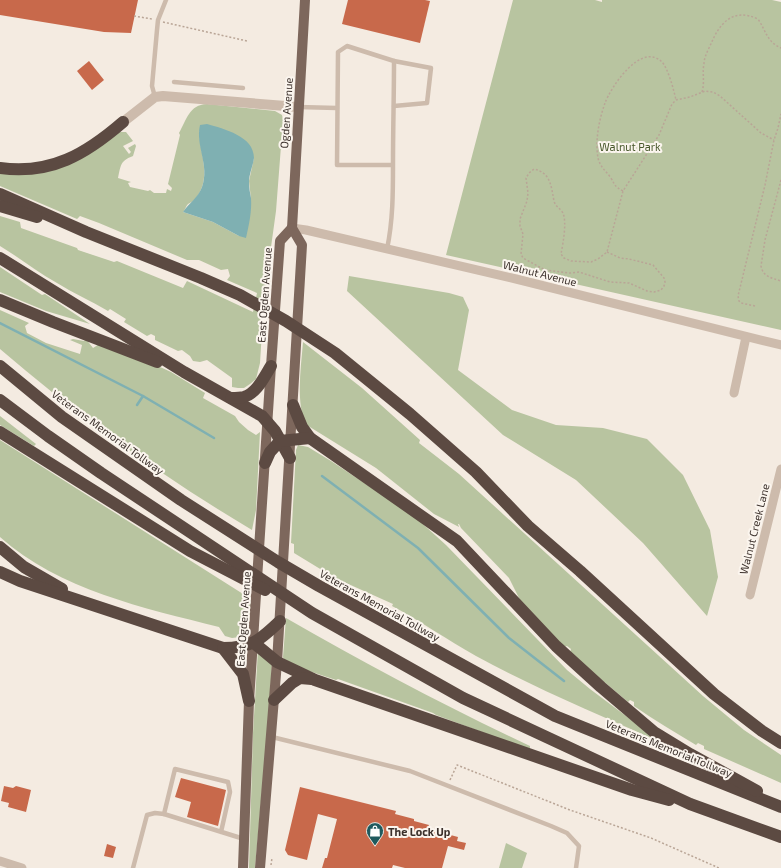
<svg xmlns="http://www.w3.org/2000/svg" width="781" height="868" font-family="'Exo 2',sans-serif">
  <style>
    .green { fill: #b8c4a0; fill-rule: evenodd }
    .water { fill: #7fb0b2 }
    .lines { fill: none; stroke-linecap: round; stroke-linejoin: round }
    .stream { stroke: #7fb0b2; stroke-width: 2.5 }
    .building { fill: #c8694b }
    .path { stroke: #b9a596; stroke-width: 1.5; stroke-dasharray: 2 2; stroke-linecap: butt }
    .service { stroke: #cdbbac; stroke-width: 4.5 }
    .minor { stroke: #cdbbac; stroke-width: 9 }
    .tertiary { stroke: #cdbbac; stroke-width: 10 }
    .primary { stroke: #7d675c; stroke-width: 10 }
    .motorway { stroke: #5c4a42; stroke-width: 12 }
    .labels { text-anchor: middle; dominant-baseline: central; stroke-width: 4; stroke-linejoin: round; paint-order: stroke }
    .street-label { font-size: 11px; fill: #3b302b; stroke: #fbf5ee }
    .park-label { font-size: 11px; fill: #4a5a2e; stroke: #fbf5ee }
    .poi-label { font-size: 11px; font-weight: bold; fill: #3b302b; stroke: #fbf5ee; text-anchor: start }
  </style>
  <rect width="100%" height="100%" fill="#f4ebe1"/>
  <g class="green">
    <polygon points="513,0 595,0 602,2 602,0 772,0 781,2 781,330 446,255"/>
    <path d="M207,104L275,111L282,115L283,120L276,211L264,298L260,363L256,379L250,384L244,388H238L232,387V378L207,360L200,362L193,361L190,356L182,350L178,351L155,340V336L151,334L147,336L124,322L126,319L110,309L108,311C91,301 73,293 57,283C37,272 20,258 0,246V216L20,222L21,228L77,248L78,250L114,262L117,261L183,288L187,281L253,312L257,293L227,280L230,276L228,269L221,270L199,260H187L99,223L80,216L77,219L0,186V173H25L119,132H126L133,141L123,146L129,154L131,152L128,148L135,144L136,146L133,156C120,161 121,165 118,178L131,182L128,183L130,187L148,191L150,190L154,193H166L167,189L171,191L172,188L168,184L180,135L179,133C187,119 189,105 207,104ZM199,131L254,158L249,181L251,199L239,236L213,222L183,212C185,210 186,206 188,204C191,202 194,201 196,198C212,177 200,154 199,131Z"/>
    <polygon points="0,267 42,295 45,294 90,324 46,311 0,292"/>
    <polygon points="349,276 449,293 463,297 469,310 458,370 512,410 556,425 603,428 647,439 683,475 710,530 718,577 707,616 643,543 576,480 503,435 347,291"/>
    <path d="M0,310L29,323L25,326L27,333L46,343L80,354L82,345L70,340L73,339L84,341L86,339L93,348L101,343L134,355L171,372L205,393L203,398L235,416L239,422L248,430L256,435L260,432L256,510L252,530C163,477 78,416 0,349Z"/>
    <path d="M303,342L362,388L420,440L419,443L459,474L703,696L744,730L781,755V783L704,749V746L698,743L696,745C675,732 654,720 634,706V702L630,700L628,702L570,653L571,649L567,646L564,647L522,604L509,578L461,528L459,524H458L459,527L434,514L376,468L305,424C296,399 301,368 303,342Z"/>
    <polygon points="0,416 36,444 34,446 0,425"/>
    <path d="M0,440L251,599L248,636L232,638L225,636L219,627C144,608 59,590 0,537Z"/>
    <path d="M298,445L308,447L331,461L414,516L446,545L567,670L590,689L662,743C600,715 536,689 476,656C447,640 421,621 392,606L393,604L335,578L294,553V544L291,543L296,450Z"/>
    <path d="M286,618C366,664 447,707 530,746V750L436,715L433,713L338,679L336,680L288,664L284,660L283,657Z"/>
    <polygon points="258,650 272,664 269,713 255,868 249,868 253,733"/>
    <polygon points="506,843 527,853 522,868 499,868"/>
  </g>
  <path class="water" d="M207,124C224,129 254,136 254,158C253,166 249,174 249,182C249,188 250,193 251,198C252,211 249,225 246,238L239,236L213,222L183,212C189,203 198,198 202,187C210,165 195,146 200,125Z"/>
  <g class="lines">
    <g class="stream">
      <polyline points="0,323 143,396 214,438"/>
      <polyline points="137,405 143,396"/>
      <polyline points="322,476 418,548 509,638 564,681"/>
    </g>
  </g>
  <g class="building">
    <polygon points="0,0 138,0 131,33 104,32 0,15"/>
    <polygon points="348,0 425,0 430,1 420,43 342,24"/>
    <polygon points="89,61 104,80 92,90 77,71"/>
    <polygon points="181,778 226,790 218,826 187,817 191,802 175,797"/>
    <polygon points="4,786 13,788 16,786 31,790 26,812 8,807 9,803 1,801"/>
    <polygon points="300,787 396,811 395,814 414,819 414,821 429,825 428,827 444,831 443,833 458,837 457,841 466,843 464,850 448,846 442,868 405,868 393,865 392,868 322,868 325,858 327,858 337,819 318,814 307,860 288,855 285,850"/>
    <polygon points="107,844 116,847 113,858 104,856"/>
  </g>
  <g class="lines">
    <g class="path">
      <polyline points="134,16 152,19"/>
      <polyline points="163,22 247,41"/>
      <path d="M702,92C705,82 702,73 704,64C704,58 707,52 710,46C719,24 732,7 758,19C766,31 767,42 781,48"/>
      <path d="M781,180L765,240L761,266C763,277 772,278 781,281"/>
      <path d="M623,191C615,187 615,185 611,178C606,171 600,167 598,158C595,140 599,120 605,103C611,87 640,43 661,61C668,67 674,91 676,100"/>
      <path d="M607,252L620,258L629,259L653,265L664,278L665,282L664,286L661,290L654,292L647,291L629,283L610,282L579,272L570,273L545,270L523,258L521,254L523,234L520,226V219L527,201L528,193L526,178L529,173L534,169C551,173 551,186 554,201C555,206 560,208 563,213C567,223 563,243 561,254L564,258L571,261L591,262L598,259L607,252L623,191L659,135L672,104L676,100L690,97L705,91L713,92L720,96L761,133L774,140"/>
      <polyline points="755,306 741,303 739,301 738,296 765,185 774,140 778,128 781,114"/>
      <polyline points="450,780 457,765 570,810 651,838 719,868"/>
      <polyline points="271,865 272,858"/>
    </g>
    <g class="service">
      <polyline points="174,82 243,88"/>
      <polyline points="155,97 152,86 157,30 158,20 166,0"/>
      <polyline points="394,106 427,103 431,68 394,61"/>
      <polyline points="298,107 337,108"/>
      <path d="M387,249C393,221 393,192 393,163C393,129 394,95 394,61L347,46L338,52L337,165H393"/>
      <polyline points="272,737 410,771 551,826 567,833 579,846 576,868"/>
      <polyline points="221,832 230,792 228,782 175,769 164,814 244,839"/>
      <polyline points="133,868 147,815 155,813 164,814"/>
    </g>
    <g class="minor">
      <polyline points="292,228 306,230 516,279 781,345"/>
      <polyline points="734,393 746,337"/>
      <polyline points="750,595 781,469"/>
      <polyline points="0,861 22,868"/>
    </g>
    <polyline class="tertiary" points="123,122 155,97 163,96 298,107"/>
    <g class="primary">
      <polyline points="292,228 305,0"/>
      <polyline points="243,868 249,701 271,366 280,241 292,228"/>
      <polyline points="260,868 277,662 302,245 292,228"/>
    </g>
    <g class="motorway">
      <path d="M0,168C51,175 86,154 123,122"/>
      <polyline points="0,194 86,232 201,278 240,295 286,321 335,353 410,414 476,472 528,526 580,571 714,694 762,731 781,743"/>
      <polyline points="0,206 37,217"/>
      <polyline points="0,258 184,372 262,416 275,431 290,458"/>
      <polyline points="0,300 53,322 157,362"/>
      <polyline points="0,366 62,417 181,500 278,562 319,586 555,716 781,807"/>
      <path d="M231,398C235,398 240,398 244,397C257,393 264,377 271,366"/>
      <polyline points="0,400 48,436 101,473 312,613 463,698 690,804 781,837"/>
      <polyline points="293,405 302,427 310,438 457,541 556,646 601,687 654,732 690,754 757,791"/>
      <polyline points="0,432 190,551 265,590"/>
      <polyline points="265,463 270,452 280,441 310,438"/>
      <polyline points="0,547 24,567 62,589"/>
      <path d="M0,572L20,581L223,648C252,648 260,640 280,621"/>
      <polyline points="254,643 277,662 315,680 632,790 669,800"/>
      <polyline points="223,648 243,674 249,701"/>
      <polyline points="274,700 292,683 300,678 312,679"/>
    </g>
  </g>
  <defs>
    <g id="shop-pin" transform="scale(0.9)"><path d="M0 17L-7.5 6A9.5 9.5 0 1 1 7.5 6Z" fill="#1f5a5e" stroke="#fbf5ee"/><path d="M-5-2.5h2.3a2.7 3.5 0 0 1 5.4 0H5L5.5 6h-11ZM-1.5-2.5h3a1.5 2.3 0 0 0-3 0Z" fill="#fff"/></g>
  </defs>
  <g fill-rule="evenodd">
    <use href="#shop-pin" x="375" y="831"/>
  </g>
  <g class="labels">
    <g class="street-label">
      <text transform="translate(286 113) rotate(-86)">Ogden Avenue</text>
      <text transform="translate(540 273) rotate(14)">Walnut Avenue</text>
      <text transform="translate(264 295) rotate(-86)">East Ogden Avenue</text>
      <text transform="translate(108 432) rotate(36)">Veterans Memorial Tollway</text>
      <text transform="translate(754 529) rotate(-76)">Walnut Creek Lane</text>
      <text transform="translate(380 605) rotate(29)">Veterans Memorial Tollway</text>
      <text transform="translate(243 619) rotate(-86)">East Ogden Avenue</text>
      <text transform="translate(669 748) rotate(22)">Veterans Memorial Tollway</text>
    </g>
    <g class="park-label">
      <text x="630" y="146">Walnut Park</text>
    </g>
    <g class="poi-label">
      <text x="388" y="831">The Lock Up</text>
    </g>
  </g>
</svg>
